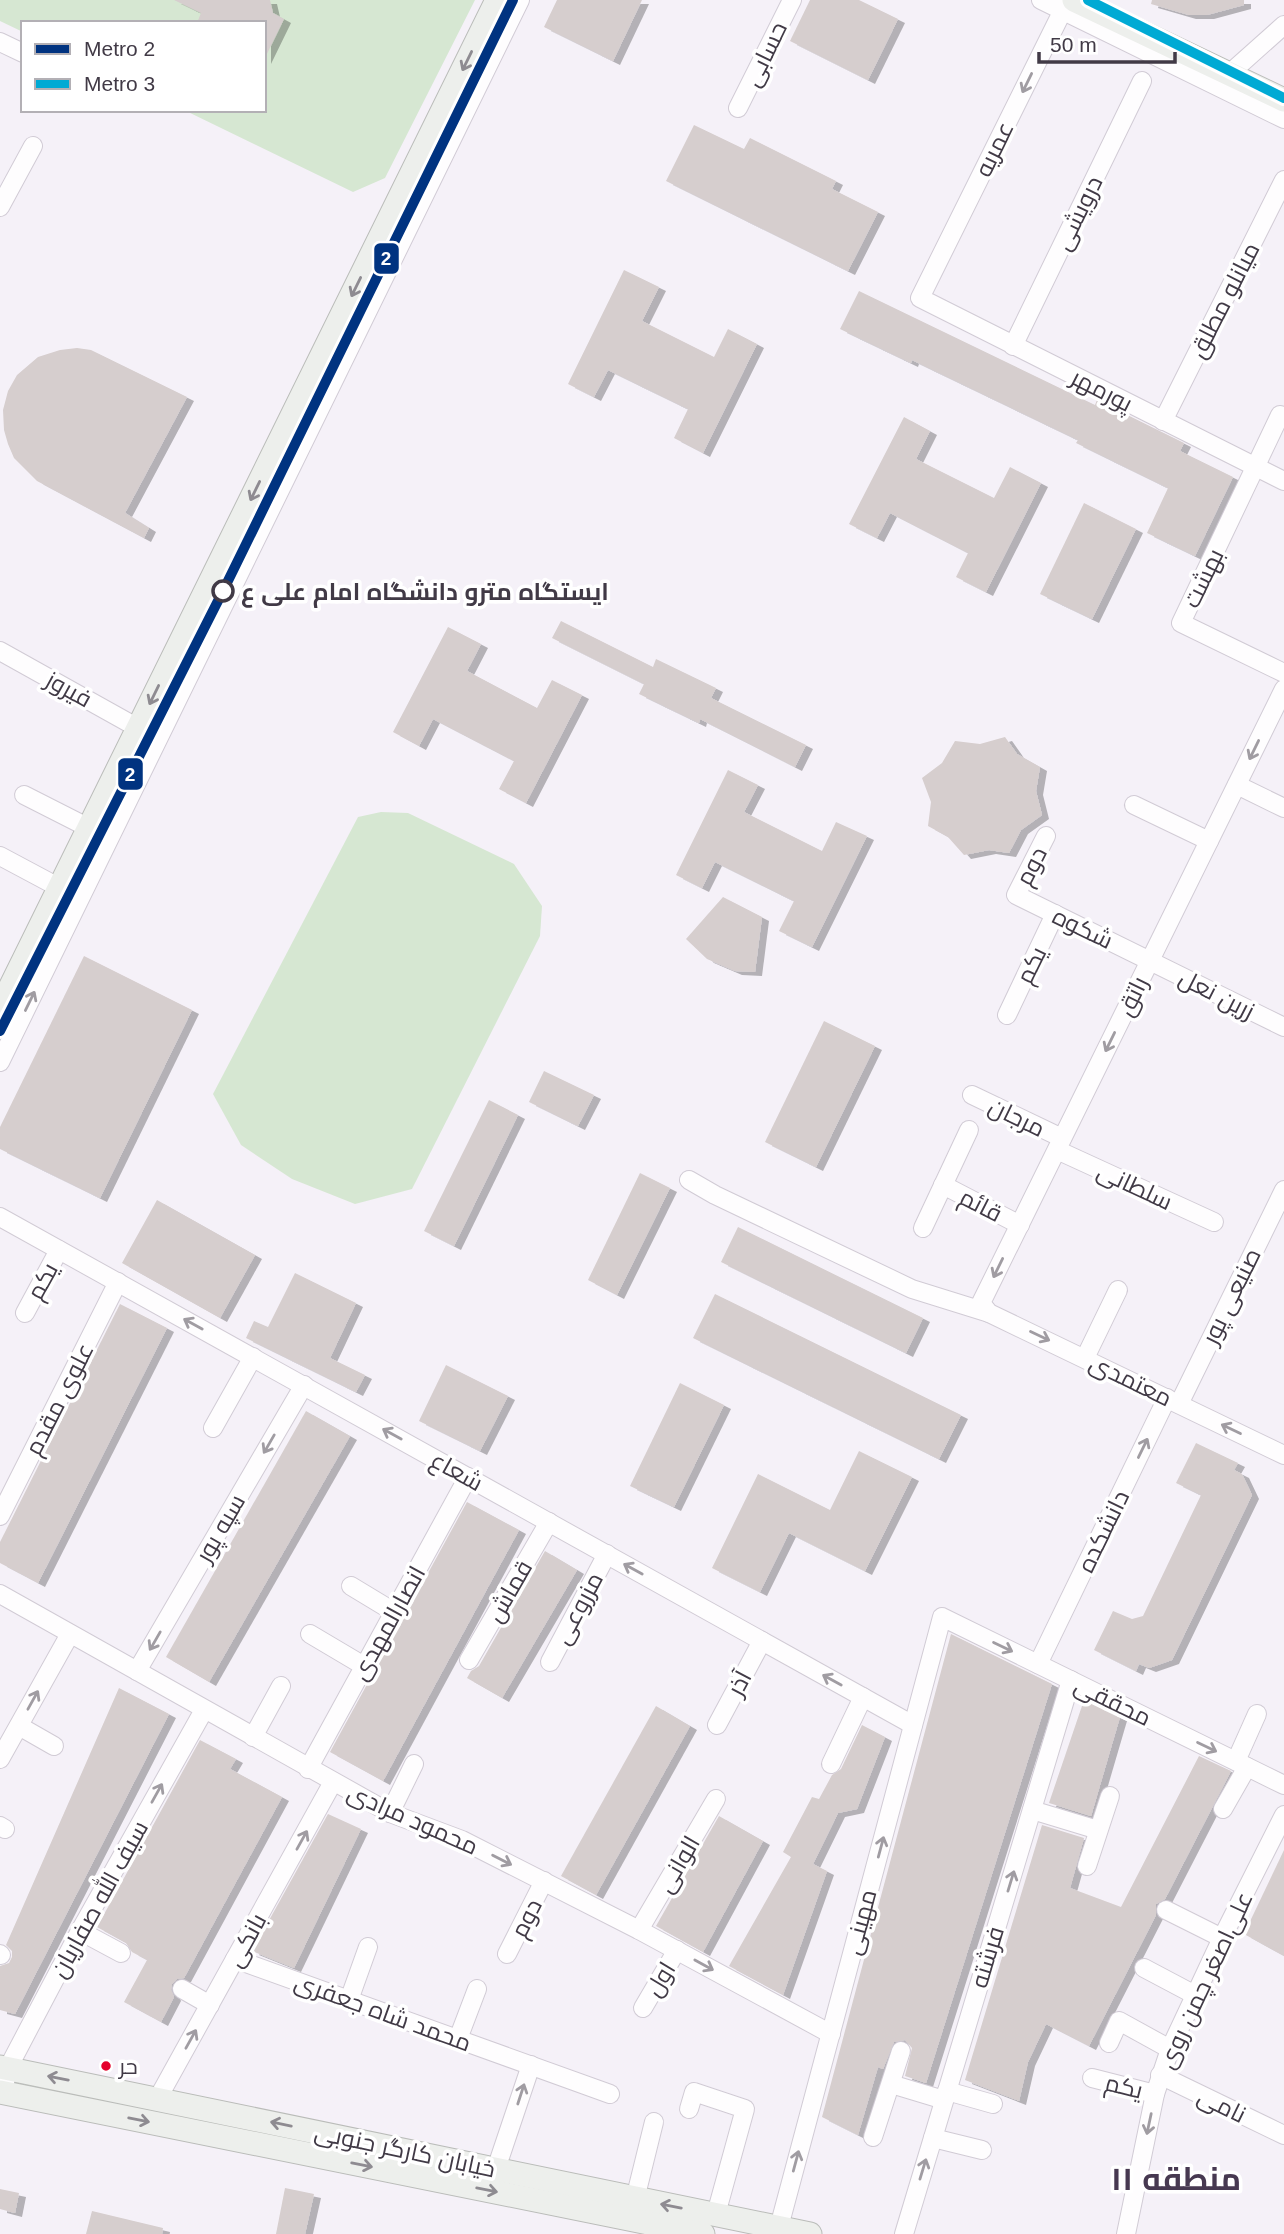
<svg xmlns="http://www.w3.org/2000/svg" width="1284" height="2234" font-family="Helvetica,Cairo,sans-serif">
  <style>
    .green { fill: #d6e7d2 }
    .building { fill: #d6cece; filter: url(#shadow) }
    .lines { fill: none; stroke-linecap: round; stroke-linejoin: round }
    .minor-casing { stroke: #d1cbd5; stroke-width: 20 }
    .major-casing { stroke: #babcb9; stroke-width: 25 }
    .minor { stroke: #fefdfe; stroke-width: 18 }
    .major { stroke: #edefec; stroke-width: 23 }
    .metro-1-casing { stroke: #fff; stroke-width: 16 }
    .metro-2-casing { stroke: #fff; stroke-width: 16 }
    .metro-1 { stroke: #003380; stroke-width: 10 }
    .metro-2 { stroke: #00aad4; stroke-width: 10 }
    .oneway { stroke: #8e8b91 }
    .oneway2 { stroke: #a09ca2 }
    .stop-dot { fill: #fff; stroke: #413a46; stroke-width: 3.5 }
    .bus-dot { fill: #e4002b; stroke: #fff; stroke-width: 2.5 }
    .labels { text-anchor: middle; dominant-baseline: central; stroke-width: 7; stroke-linejoin: round; paint-order: stroke }
    .bus-label { font-size: 22px; fill: #413a46; stroke: #fff; text-anchor: start }
    .street-label { font-size: 24px; fill: #413a46; stroke: #fff }
    .stop-label { font-size: 24px; font-weight: bold; fill: #413a46; stroke: #fff; text-anchor: start }
    .district-label { font-size: 32px; font-weight: bold; fill: #473951; stroke: #fff }
    .line-badge { stroke: #fff; stroke-width: 2.5 }
    .badge-label { font-size: 19px; text-anchor: middle; font-weight: bold; fill: #fff }
  </style>
  <defs>
    <filter id="shadow"><feDropShadow dx="7" dy="4" stdDeviation="0" flood-color="#0004"/></filter>
  </defs>
  <rect width="100%" height="100%" fill="#f5f1f8"/>
  <g class="green">
    <polygon points="0,0 475,0 385,178 353,192 184,110 264,110 264,23 23,23 23,32 0,21"/>
    <polygon points="381,812 408,813 514,864 542,906 540,936 412,1189 355,1204 292,1179 241,1145 213,1094 358,817"/>
  </g>
  <g class="building">
    <polygon points="174,0 270,0 273,13 284,19 264,60 264,23 197,23 201,13"/>
    <polygon points="557,0 642,0 613,61 544,27"/>
    <polygon points="810,0 859,0 898,19 868,80 790,41"/>
    <polygon points="1152,0 1244,0 1244,5 1207,15 1189,15 1151,4"/>
    <polygon points="694,125 744,149 750,138 836,181 832,189 878,212 848,271 666,181"/>
    <polygon points="624,270 659,287 642,321 714,357 728,329 757,344 703,453 674,438 688,409 608,370 594,397 568,384"/>
    <polygon points="859,291 1095,405 1097,400 1184,443 1180,451 1233,477 1195,556 1147,533 1168,488 1076,443 1078,440 912,360 911,363 840,329"/>
    <polygon points="77,348 91,350 187,397 125,513 149,528 144,538 37,481 14,458 8,444 4,430 3,410 8,391 17,375 38,357 60,350"/>
    <polygon points="904,417 930,431 916,459 994,498 1010,467 1041,483 986,592 956,577 968,553 890,513 877,538 849,524"/>
    <polygon points="1084,503 1136,529 1092,619 1040,594"/>
    <polygon points="561,621 653,667 656,659 716,688 711,698 806,745 795,767 700,719 699,723 639,694 644,684 552,638"/>
    <polygon points="448,627 481,644 467,671 537,708 552,680 582,695 526,803 499,789 514,761 433,719 419,746 393,732"/>
    <polygon points="1005,737 1017,754 1040,767 1036,791 1042,815 1021,830 1009,853 989,850 964,855 948,837 928,826 931,802 922,778 942,763 955,741 980,744"/>
    <polygon points="728,770 758,785 744,812 822,851 836,822 867,836 812,947 779,931 794,901 715,862 702,888 676,875"/>
    <polygon points="723,897 762,917 755,972 735,971 707,959 686,939"/>
    <polygon points="84,956 192,1010 100,1198 0,1149 0,1127"/>
    <polygon points="824,1021 875,1046 816,1167 765,1142"/>
    <polygon points="544,1071 594,1095 578,1126 529,1102"/>
    <polygon points="489,1100 518,1115 454,1246 424,1231"/>
    <polygon points="640,1173 670,1188 617,1295 588,1280"/>
    <polygon points="157,1200 255,1255 220,1318 122,1263"/>
    <polygon points="738,1227 923,1318 906,1353 721,1262"/>
    <polygon points="295,1273 356,1303 330,1358 365,1375 356,1392 246,1338 254,1321 268,1327"/>
    <polygon points="715,1294 961,1415 939,1459 693,1338"/>
    <polygon points="120,1304 167,1328 38,1583 0,1563 0,1542"/>
    <polygon points="446,1365 508,1396 480,1451 419,1421"/>
    <polygon points="680,1383 724,1405 674,1507 630,1486"/>
    <polygon points="306,1411 350,1436 209,1682 166,1657"/>
    <polygon points="1196,1443 1238,1463 1234,1470 1242,1474 1252,1495 1172,1660 1149,1668 1139,1664 1136,1671 1094,1650 1113,1611 1132,1619 1143,1616 1201,1495 1176,1483"/>
    <polygon points="859,1451 912,1477 865,1571 789,1533 760,1592 712,1568 758,1474 830,1510"/>
    <polygon points="467,1502 519,1530 383,1781 330,1752"/>
    <polygon points="545,1551 577,1570 502,1698 467,1678 471,1671 479,1666"/>
    <polygon points="951,1634 1052,1684 926,2083 905,2076 912,2048 905,2040 894,2042 883,2069 878,2067 858,2135 822,2117"/>
    <polygon points="119,1688 169,1714 15,2014 0,2010 0,1966 9,1963 12,1957 12,1951 6,1945"/>
    <polygon points="1084,1700 1120,1717 1091,1816 1049,1803"/>
    <polygon points="656,1706 690,1726 596,1895 561,1876"/>
    <polygon points="862,1725 885,1737 857,1809 838,1813 813,1864 827,1871 783,1995 729,1966 791,1857 783,1852 812,1797 819,1799 832,1775 841,1769"/>
    <polygon points="200,1740 236,1759 230,1769 282,1797 184,1978 177,1979 172,1984 171,1990 174,1997 161,2022 124,2002 147,1960 132,1952 126,1943 97,1927"/>
    <polygon points="1199,1756 1231,1771 1165,1899 1156,1904 1156,1915 1089,2046 1046,2024 1028,2062 1019,2101 965,2080 1042,1825 1084,1838 1070,1888 1121,1907"/>
    <polygon points="328,1814 361,1829 294,1968 252,1951"/>
    <polygon points="719,1816 763,1841 703,1952 656,1926"/>
    <polygon points="1284,1850 1284,1956 1244,1934"/>
    <polygon points="285,2188 314,2194 305,2234 276,2234"/>
    <polygon points="0,2189 19,2193 15,2213 0,2209"/>
    <polygon points="92,2211 163,2228 162,2234 86,2234"/>
  </g>
  <g class="lines">
    <g class="minor-casing">
      <g id="minor">
        <polyline points="1041,0 1284,119"/>
        <polyline points="1068,0 920,298 1284,481"/>
        <polyline points="0,42 23,53"/>
        <polyline points="1228,75 1284,25"/>
        <polyline points="738,108 792,0"/>
        <polyline points="0,207 33,146"/>
        <polyline points="1013,346 1142,81"/>
        <polyline points="1280,415 1181,623 1284,673"/>
        <polyline points="1163,421 1284,180"/>
        <polyline points="0,651 138,728"/>
        <polyline points="1284,689 981,1303 989,1313 1284,1455"/>
        <polyline points="1237,785 1284,808"/>
        <polyline points="24,795 89,828"/>
        <polyline points="1134,805 1209,841"/>
        <polyline points="1046,836 1016,895 1284,1027"/>
        <polyline points="0,856 60,888"/>
        <polyline points="1007,1015 1055,914"/>
        <polyline points="0,1062 520,0"/>
        <polyline points="972,1095 1062,1138"/>
        <polyline points="1057,1150 1214,1222"/>
        <polyline points="689,1180 715,1195 912,1289 989,1313"/>
        <polyline points="943,1185 1020,1225"/>
        <polyline points="0,1217 913,1725"/>
        <polyline points="923,1228 969,1130"/>
        <polyline points="25,1313 59,1250"/>
        <polyline points="1085,1358 1118,1290"/>
        <polyline points="1179,1404 1284,1190"/>
        <polyline points="213,1428 253,1357"/>
        <polyline points="0,1516 118,1282"/>
        <polyline points="351,1586 394,1612"/>
        <polyline points="0,1594 390,1813 462,1840 639,1930 831,2034"/>
        <polyline points="310,1634 364,1666"/>
        <polyline points="469,1660 549,1522"/>
        <polyline points="550,1662 607,1554"/>
        <polyline points="1038,1664 1167,1398"/>
        <polyline points="137,1671 304,1385"/>
        <polyline points="717,1725 762,1641"/>
        <polyline points="19,1726 54,1746"/>
        <polyline points="253,1737 281,1686"/>
        <polyline points="0,1759 70,1634"/>
        <polyline points="1236,1761 1257,1714"/>
        <polyline points="831,1764 863,1697"/>
        <polyline points="308,1769 468,1477"/>
        <polyline points="1223,1809 1247,1767"/>
        <polyline points="1032,1810 1098,1830"/>
        <polyline points="390,1813 414,1764"/>
        <polyline points="0,1826 5,1829"/>
        <polyline points="1087,1866 1110,1796"/>
        <polyline points="1166,1910 1222,1938"/>
        <polyline points="639,1930 716,1799"/>
        <polyline points="80,1931 121,1953"/>
        <polyline points="0,1954 1,1955"/>
        <polyline points="507,1954 544,1881"/>
        <polyline points="235,1959 610,2094"/>
        <polyline points="1144,1968 1195,1995"/>
        <polyline points="182,1989 210,2005"/>
        <polyline points="349,2000 368,1947"/>
        <polyline points="643,2008 677,1950"/>
        <polyline points="458,2039 477,1989"/>
        <polyline points="1109,2043 1119,2021 1170,2049"/>
        <polyline points="1160,2075 1284,2135"/>
        <polyline points="1092,2078 1155,2094"/>
        <polyline points="6,2079 8,2068 80,1931 204,1710"/>
        <polyline points="891,2084 944,2100"/>
        <polyline points="947,2091 993,2104"/>
        <polyline points="158,2098 333,1782"/>
        <polyline points="689,2109 694,2092 745,2109 716,2214"/>
        <polyline points="873,2137 901,2051"/>
        <polyline points="933,2138 982,2150"/>
        <polyline points="496,2169 531,2065"/>
        <polyline points="635,2199 654,2122"/>
        <polyline points="779,2227 942,1617 1284,1785"/>
        <polyline points="904,2234 1071,1680"/>
        <polyline points="1126,2234 1155,2094 1170,2049 1222,1938 1284,1815"/>
      </g>
    </g>
    <g class="major-casing">
      <g id="major">
        <polyline points="1074,0 1284,100"/>
        <polyline points="0,1008 497,0"/>
        <polyline points="0,2067 810,2234"/>
        <polyline points="0,2092 703,2234"/>
      </g>
    </g>
    <use href="#minor" class="minor"/>
    <use href="#major" class="major"/>
    <g class="metro-1-casing">
      <polyline id="metro-1" points="0,1031 223,591 513,0"/>
    </g>
    <g class="metro-2-casing">
      <polyline id="metro-2" points="1088,0 1284,98"/>
    </g>
    <use href="#metro-1" class="metro-1"/>
    <use href="#metro-2" class="metro-2"/>
  </g>
  <defs><path id="oneway-shaft" d="M-6 0H5M1.5-3L5.5 0L1.5 3" fill="none" stroke-width="1.6" stroke-linecap="round" stroke-linejoin="round" transform="scale(1.75)"/></defs>
  <g class="oneway">
    <use href="#oneway-shaft" transform="translate(467 61) rotate(116)"/>
    <use href="#oneway-shaft" transform="translate(356 287) rotate(116)"/>
    <use href="#oneway-shaft" transform="translate(255 491) rotate(116)"/>
    <use href="#oneway-shaft" transform="translate(154 695) rotate(116)"/>
    <use href="#oneway-shaft" transform="translate(58 2078) rotate(-169)"/>
    <use href="#oneway-shaft" transform="translate(139 2120) rotate(11)"/>
    <use href="#oneway-shaft" transform="translate(281 2124) rotate(-168)"/>
    <use href="#oneway-shaft" transform="translate(362 2165) rotate(11)"/>
    <use href="#oneway-shaft" transform="translate(487 2190) rotate(11)"/>
    <use href="#oneway-shaft" transform="translate(671 2206) rotate(-169)"/>
  </g>
  <g class="oneway2">
    <use href="#oneway-shaft" transform="translate(1027 83) rotate(116)"/>
    <use href="#oneway-shaft" transform="translate(1254 750) rotate(116)"/>
    <use href="#oneway-shaft" transform="translate(30 1001) rotate(-64)"/>
    <use href="#oneway-shaft" transform="translate(1110 1042) rotate(116)"/>
    <use href="#oneway-shaft" transform="translate(998 1268) rotate(116)"/>
    <use href="#oneway-shaft" transform="translate(193 1324) rotate(-151)"/>
    <use href="#oneway-shaft" transform="translate(1040 1336) rotate(25)"/>
    <use href="#oneway-shaft" transform="translate(1231 1429) rotate(-154)"/>
    <use href="#oneway-shaft" transform="translate(392 1434) rotate(-151)"/>
    <use href="#oneway-shaft" transform="translate(269 1444) rotate(120)"/>
    <use href="#oneway-shaft" transform="translate(1143 1448) rotate(-64)"/>
    <use href="#oneway-shaft" transform="translate(633 1569) rotate(-151)"/>
    <use href="#oneway-shaft" transform="translate(155 1641) rotate(120)"/>
    <use href="#oneway-shaft" transform="translate(1003 1647) rotate(26)"/>
    <use href="#oneway-shaft" transform="translate(832 1680) rotate(-151)"/>
    <use href="#oneway-shaft" transform="translate(33 1700) rotate(-61)"/>
    <use href="#oneway-shaft" transform="translate(1207 1747) rotate(26)"/>
    <use href="#oneway-shaft" transform="translate(157 1793) rotate(-61)"/>
    <use href="#oneway-shaft" transform="translate(302 1840) rotate(-61)"/>
    <use href="#oneway-shaft" transform="translate(881 1847) rotate(-75)"/>
    <use href="#oneway-shaft" transform="translate(502 1860) rotate(27)"/>
    <use href="#oneway-shaft" transform="translate(1011 1881) rotate(-73)"/>
    <use href="#oneway-shaft" transform="translate(704 1965) rotate(29)"/>
    <use href="#oneway-shaft" transform="translate(191 2039) rotate(-61)"/>
    <use href="#oneway-shaft" transform="translate(521 2094) rotate(-72)"/>
    <use href="#oneway-shaft" transform="translate(1149 2124) rotate(102)"/>
    <use href="#oneway-shaft" transform="translate(796 2161) rotate(-75)"/>
    <use href="#oneway-shaft" transform="translate(923 2169) rotate(-73)"/>
  </g>
  <circle class="stop-dot" cx="223" cy="591" r="10"/>
  <circle class="bus-dot" cx="106" cy="2066" r="6"/>
  <g class="labels">
    <g class="bus-label">
      <text x="119" y="2066">حر</text>
    </g>
    <g class="street-label">
      <text transform="translate(765 54) rotate(-64)">حسابی</text>
      <text transform="translate(994 149) rotate(-64)">عمریه</text>
      <text transform="translate(1078 213) rotate(-64)">درویشی</text>
      <text transform="translate(1224 300) rotate(-63)">میانلو مطلق</text>
      <text transform="translate(1102 390) rotate(27)">پورمهر</text>
      <text transform="translate(1203 578) rotate(-64)">بهشت</text>
      <text transform="translate(69 689) rotate(29)">فیروز</text>
      <text transform="translate(1031 866) rotate(-63)">دوم</text>
      <text transform="translate(1083 928) rotate(26)">شکوه</text>
      <text transform="translate(1031 965) rotate(-64)">یکم</text>
      <text transform="translate(1217 994) rotate(27)">زرین نعل</text>
      <text transform="translate(1132 996) rotate(-64)">راتق</text>
      <text transform="translate(1017 1117) rotate(26)">مرجان</text>
      <text transform="translate(1135 1186) rotate(25)">سلطانی</text>
      <text transform="translate(981 1205) rotate(27)">قائم</text>
      <text transform="translate(42 1281) rotate(-61)">یکم</text>
      <text transform="translate(1231 1296) rotate(-64)">صنیعی پور</text>
      <text transform="translate(1131 1380) rotate(26)">معتمدی</text>
      <text transform="translate(59 1399) rotate(-63)">علوی مقدم</text>
      <text transform="translate(457 1471) rotate(29)">شعاع</text>
      <text transform="translate(220 1528) rotate(-60)">سپه پور</text>
      <text transform="translate(1103 1531) rotate(-64)">دانشکده</text>
      <text transform="translate(509 1591) rotate(-60)">قماش</text>
      <text transform="translate(578 1608) rotate(-62)">مزروعی</text>
      <text transform="translate(388 1623) rotate(-61)">انصارالمهدی</text>
      <text transform="translate(739 1683) rotate(-62)">آذر</text>
      <text transform="translate(1113 1701) rotate(26)">محققی</text>
      <text transform="translate(413 1819) rotate(24)">محمود مرادی</text>
      <text transform="translate(678 1864) rotate(-60)">الوانی</text>
      <text transform="translate(99 1899) rotate(-61)">سیف الله صفاریان</text>
      <text transform="translate(526 1918) rotate(-63)">دوم</text>
      <text transform="translate(860 1922) rotate(-75)">مهینی</text>
      <text transform="translate(246 1940) rotate(-61)">بانکی</text>
      <text transform="translate(987 1957) rotate(-73)">فرشته</text>
      <text transform="translate(660 1979) rotate(-59)">اول</text>
      <text transform="translate(1205 1980) rotate(-65)">علی‌اصغر چمن روی</text>
      <text transform="translate(383 2012) rotate(20)">محمد شاه جعفری</text>
      <text transform="translate(1124 2086) rotate(14)">یکم</text>
      <text transform="translate(1222 2105) rotate(26)">نامی</text>
      <text transform="translate(405 2150) rotate(12)">خیابان کارگر جنوبی</text>
    </g>
    <g class="stop-label">
      <text x="241" y="591">ایستگاه مترو دانشگاه امام علی ع</text>
    </g>
    <g class="district-label">
      <text x="1176" y="2179">منطقه ۱۱</text>
    </g>
  </g>
  <g class="line-badge">
    <rect x="373" y="242" width="27" height="33" rx="7" fill="#003380"/>
    <rect x="117" y="757" width="27" height="34" rx="7" fill="#003380"/>
  </g>
  <g class="badge-label">
    <text x="386" y="265">2</text>
    <text x="130" y="781">2</text>
  </g>
  <rect x="21" y="21" width="245" height="91" fill="#ffffff" stroke="#b3b0b5" stroke-width="2"/>
  <rect x="35" y="44" width="35" height="10" fill="#003380" stroke="#b3b0b5" stroke-width="2"/>
  <text x="84" y="56" font-size="21" fill="#413a46">Metro 2</text>
  <rect x="35" y="79" width="35" height="10" fill="#00aad4" stroke="#b3b0b5" stroke-width="2"/>
  <text x="84" y="91" font-size="21" fill="#413a46">Metro 3</text>
  <path d="M1039 52v10h136v-10" fill="none" stroke="#413a46" stroke-width="3.5"/>
  <text x="1050" y="52" font-size="21" fill="#413a46" stroke="#ffffff" stroke-width="5" paint-order="stroke">50 m</text>
</svg>
